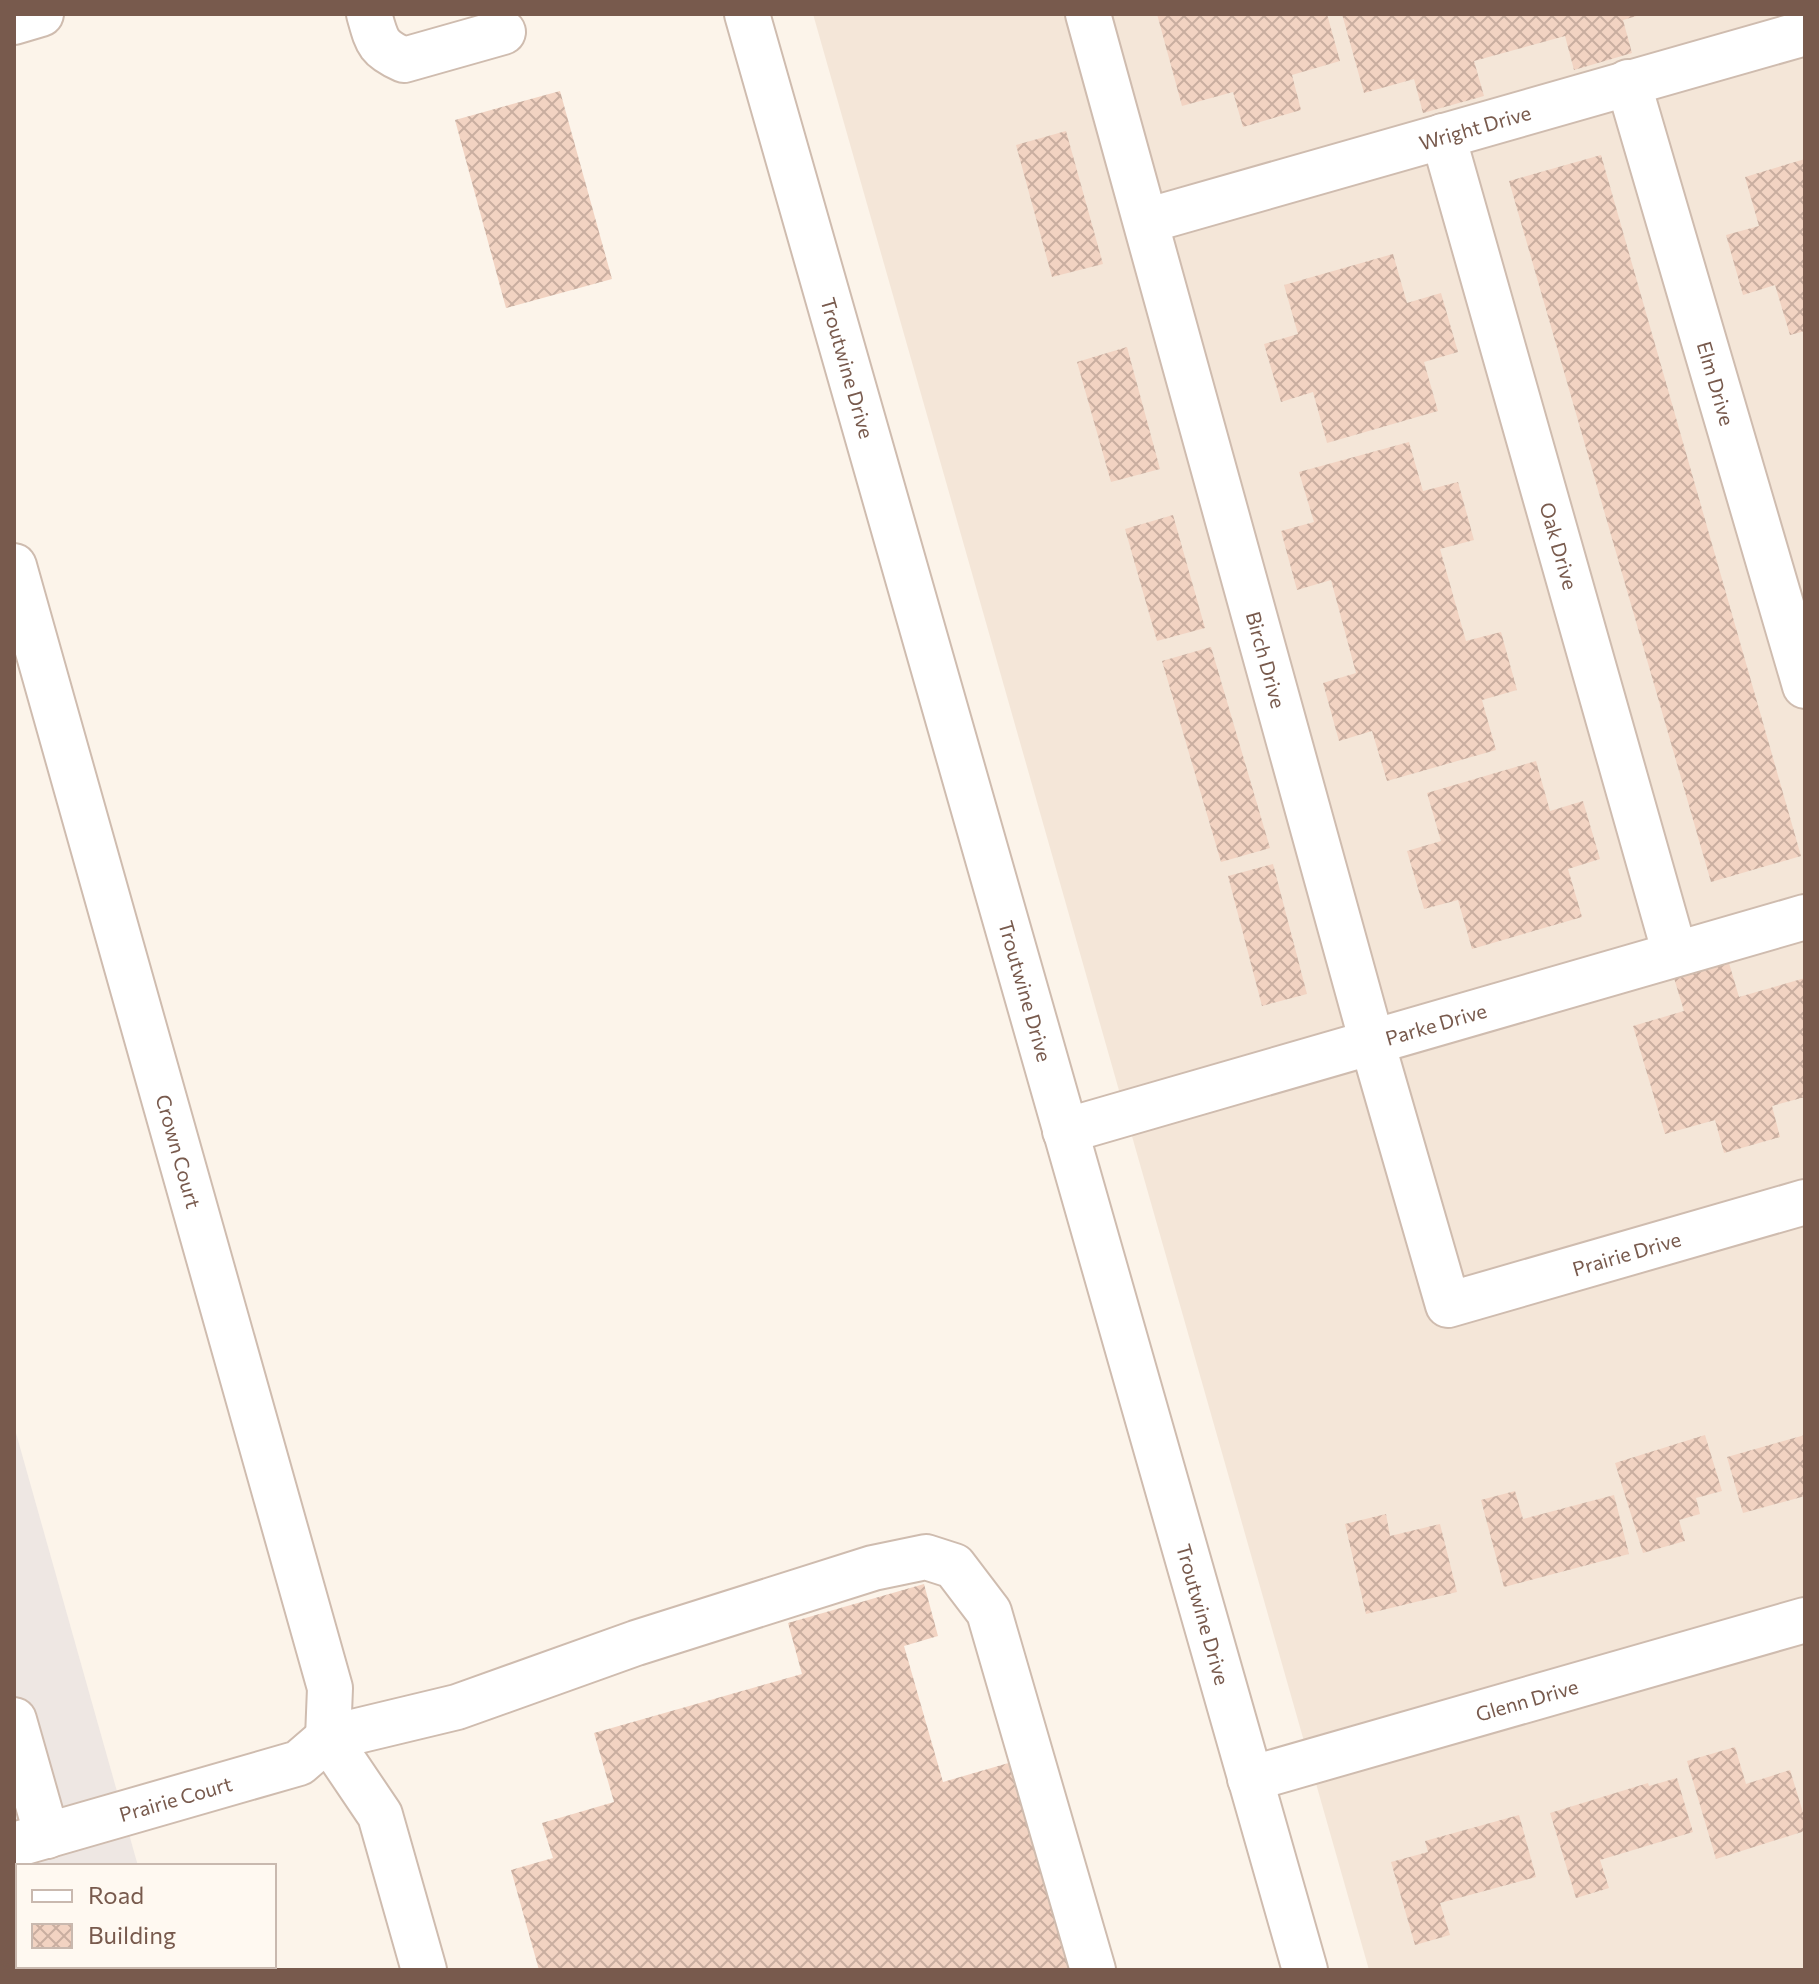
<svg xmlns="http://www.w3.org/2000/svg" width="1819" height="1984" font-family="Commissioner,sans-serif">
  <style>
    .residential { fill: #f4e6d8 }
    .industrial { fill: #eee7e3 }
    .building { fill: url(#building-cross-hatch) }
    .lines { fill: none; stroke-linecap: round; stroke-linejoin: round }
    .minor-casing { stroke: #cfbcaf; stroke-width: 48 }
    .minor { stroke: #fff; stroke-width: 44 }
    .labels { text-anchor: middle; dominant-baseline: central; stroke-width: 7; stroke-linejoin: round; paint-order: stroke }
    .street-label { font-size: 20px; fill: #785a4d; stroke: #fff9f1 }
  </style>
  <defs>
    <pattern id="building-cross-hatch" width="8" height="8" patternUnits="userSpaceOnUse" patternTransform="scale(2)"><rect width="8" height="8" fill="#f2d3c2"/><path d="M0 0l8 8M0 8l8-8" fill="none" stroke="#c9aea0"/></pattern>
  </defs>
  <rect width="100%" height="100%" fill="#fcf4ea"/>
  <polygon class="residential" points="813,14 1805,14 1805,1970 1369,1970"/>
  <polygon class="industrial" points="14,1426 138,1866 18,1866 18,1966 166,1966 167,1970 14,1970"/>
  <g class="building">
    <polygon points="1157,14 1327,14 1340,61 1292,75 1301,110 1243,127 1233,92 1182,106"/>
    <polygon points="1342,14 1640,14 1640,15 1623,20 1632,53 1574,70 1565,36 1474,61 1484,96 1423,113 1414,79 1364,93"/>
    <polygon points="560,91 612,279 506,308 455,120"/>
    <polygon points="1066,131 1103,264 1052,277 1016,145"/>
    <polygon points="1601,155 1801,856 1711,882 1509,181"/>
    <polygon points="1805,159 1805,331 1790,335 1775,285 1743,295 1726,235 1759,226 1745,177"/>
    <polygon points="1393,254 1407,303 1441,293 1458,352 1424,362 1438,411 1327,443 1313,392 1281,402 1264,344 1298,334 1284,285"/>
    <polygon points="1127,347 1160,469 1111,482 1077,362"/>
    <polygon points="1409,442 1423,491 1458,482 1474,540 1440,549 1466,641 1501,632 1517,690 1482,700 1496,750 1387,781 1372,731 1339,741 1323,683 1356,673 1331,580 1297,590 1281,531 1314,522 1299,472"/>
    <polygon points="1173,515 1205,628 1157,641 1125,529"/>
    <polygon points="1211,647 1270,848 1221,862 1162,661"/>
    <polygon points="1536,761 1550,811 1583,801 1600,859 1568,869 1582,917 1472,949 1458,900 1424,909 1407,851 1441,841 1427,793"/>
    <polygon points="1273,864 1307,994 1262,1006 1228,876"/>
    <polygon points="1729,963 1739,997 1805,978 1805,1097 1772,1106 1780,1137 1724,1153 1715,1120 1665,1134 1633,1026 1684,1011 1674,978"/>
    <polygon points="1705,1435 1722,1491 1696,1498 1700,1514 1679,1520 1685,1541 1643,1553 1615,1463"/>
    <polygon points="1805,1435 1805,1496 1743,1513 1727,1457"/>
    <polygon points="1515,1491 1523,1519 1614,1495 1629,1554 1504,1587 1481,1500"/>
    <polygon points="1386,1514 1390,1536 1440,1524 1457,1592 1366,1614 1345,1524"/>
    <polygon points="924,1584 938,1636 904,1646 943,1782 1012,1762 1072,1970 539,1970 511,1870 553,1858 542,1823 614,1802 594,1733 802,1674 788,1623"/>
    <polygon points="1735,1747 1746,1784 1790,1770 1805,1819 1805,1831 1716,1859 1687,1761"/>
    <polygon points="1677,1778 1693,1832 1600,1860 1609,1888 1576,1898 1550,1813 1648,1783 1649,1786"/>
    <polygon points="1519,1815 1536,1877 1440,1903 1450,1935 1415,1945 1391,1862 1428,1852 1425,1841"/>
  </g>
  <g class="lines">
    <g class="minor-casing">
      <g id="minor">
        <path d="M369,14C377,42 377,48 404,60L503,32"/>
        <path id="s1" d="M747,14L1305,1970"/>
        <path id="s2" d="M1088,14L1372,1042L1448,1305L1805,1202"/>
        <polyline points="14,22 41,14"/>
        <path id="s3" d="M1628,82L1805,686"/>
        <path id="s4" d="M1443,136L1675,954"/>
        <path id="s5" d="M1146,221L1805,33"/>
        <path id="s6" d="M14,566L330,1688L328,1738"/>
        <path id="s7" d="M1065,1131L1805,917"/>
        <polyline points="14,1720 47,1836"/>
        <polyline points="328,1738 380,1815 424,1970"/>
        <path id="s8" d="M1250,1779L1805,1620"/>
        <path id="s9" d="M14,1845L299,1763L328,1738L457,1707L636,1643L873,1568L926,1557L954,1566L989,1612L1093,1970"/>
        <polyline points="92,1966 93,1970"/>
      </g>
    </g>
    <use href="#minor" class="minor"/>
  </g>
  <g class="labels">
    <g class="street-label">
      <text stroke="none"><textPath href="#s5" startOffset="342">Wright Drive</textPath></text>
      <text stroke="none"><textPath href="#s1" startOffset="368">Troutwine Drive</textPath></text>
      <text stroke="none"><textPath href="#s3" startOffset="314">Elm Drive</textPath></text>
      <text stroke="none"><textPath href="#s4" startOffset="426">Oak Drive</textPath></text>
      <text stroke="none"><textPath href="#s2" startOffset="670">Birch Drive</textPath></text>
      <text stroke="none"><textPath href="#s1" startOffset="1016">Troutwine Drive</textPath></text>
      <text stroke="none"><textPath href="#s7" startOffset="386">Parke Drive</textPath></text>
      <text stroke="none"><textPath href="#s6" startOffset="608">Crown Court</textPath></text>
      <text stroke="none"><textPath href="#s2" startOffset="1526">Prairie Drive</textPath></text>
      <text stroke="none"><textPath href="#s1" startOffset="1664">Troutwine Drive</textPath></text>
      <text stroke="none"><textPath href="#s8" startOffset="288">Glenn Drive</textPath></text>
      <text stroke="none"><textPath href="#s9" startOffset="168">Prairie Court</textPath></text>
    </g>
  </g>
  <rect width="1819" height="1984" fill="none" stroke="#785a4d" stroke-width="32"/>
  <rect x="16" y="1864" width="260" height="104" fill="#fff9f1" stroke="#c9b9af" stroke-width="2"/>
  <rect x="32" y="1890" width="40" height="12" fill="#ffffff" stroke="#c9b9af" stroke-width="2"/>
  <text x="88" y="1904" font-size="24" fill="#785a4d">Road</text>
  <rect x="32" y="1924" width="40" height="24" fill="url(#building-cross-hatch)" stroke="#c9b9af" stroke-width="2"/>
  <text x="88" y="1944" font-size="24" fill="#785a4d">Building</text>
</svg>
